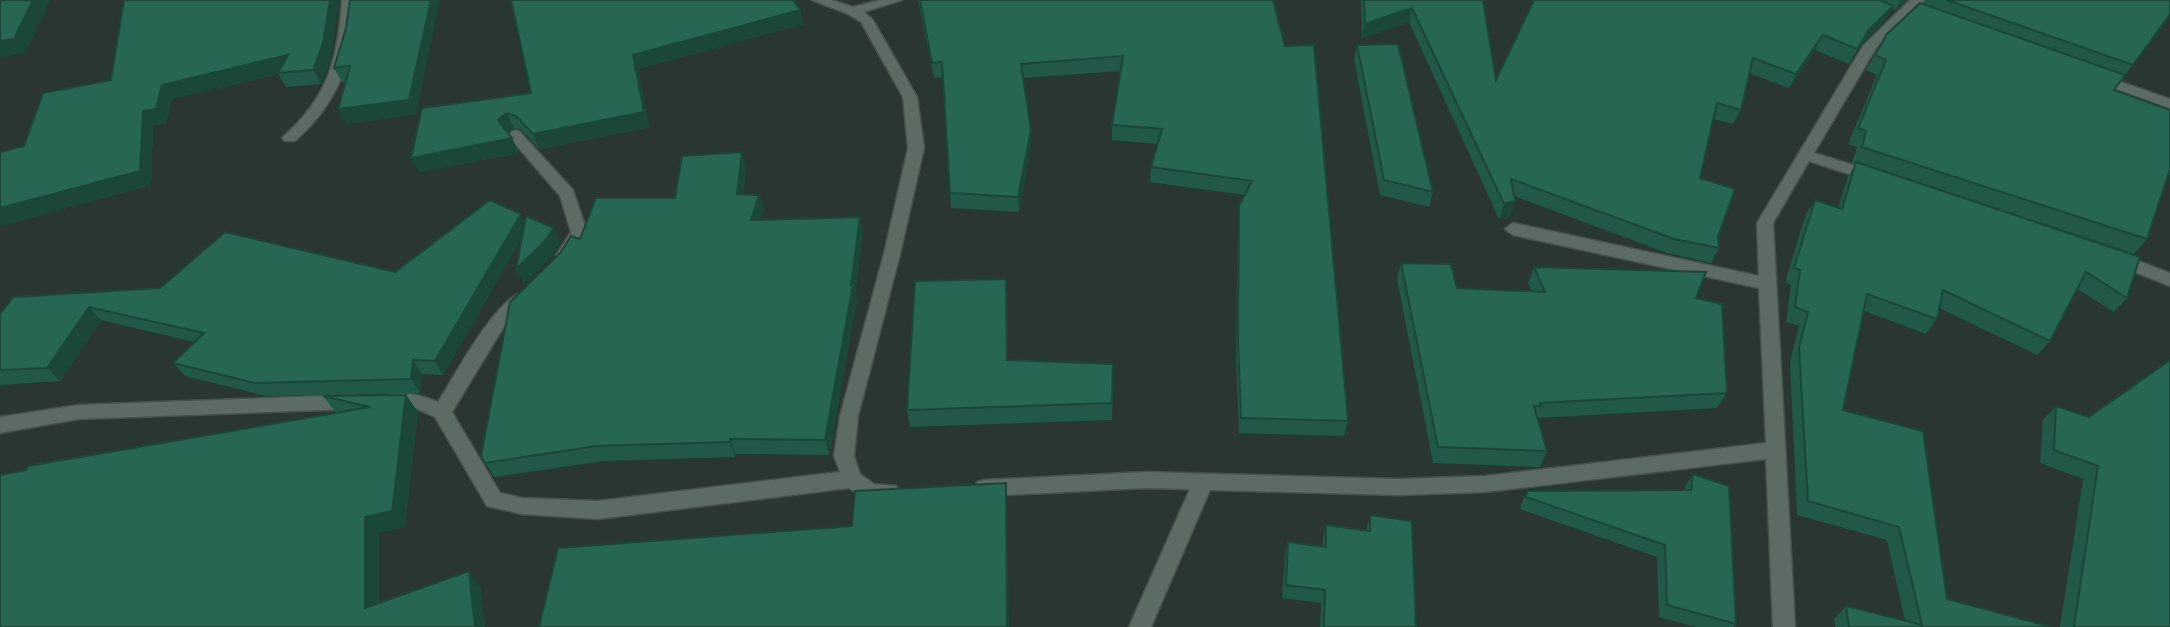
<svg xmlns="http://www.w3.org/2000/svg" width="2170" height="627" font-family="'Asap Condensed',sans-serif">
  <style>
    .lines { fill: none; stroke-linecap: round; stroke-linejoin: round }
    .minor-casing { stroke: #46514d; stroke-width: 3 }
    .minor { fill: #5d6b65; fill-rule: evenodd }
    .wall { fill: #215847 }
    .shaded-wall { fill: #1b4739 }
    .building { fill: #266652; stroke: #1b4739; stroke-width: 2 }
  </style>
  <rect width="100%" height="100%" fill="#293631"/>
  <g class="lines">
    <g class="minor-casing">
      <g id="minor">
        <path d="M342,0H356C352,60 341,100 295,141H285L282,138L285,135C329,96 338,57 342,0Z"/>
        <path d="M812,0H832L853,7L880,0H902L864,12L873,20L917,97L924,148L900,254L858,416L854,456L860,474L874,484L896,486L899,492L896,498L870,501L849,488L598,519L522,514L487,506L435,417L415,408L380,407L378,402L380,397C401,390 419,394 438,402C455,376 494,300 523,292L532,298L529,302L503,328L452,412L500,493L522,498L598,501L840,472L834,456L840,416L884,254L908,148L903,97L861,22L848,14Z"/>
        <polygon points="1910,0 1925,0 1876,48 1814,153 1879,173 1881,177 1873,182 1809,161 1773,223 1795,627 1773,627 1766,459 1485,492 1399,495 1210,490 1151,627 1129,627 1190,489 1146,488 984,496 977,494 974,488 977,482 984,480 1146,472 1399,479 1485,476 1766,443 1759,288 1513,235 1505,229 1513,223 1759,276 1757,223 1863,46"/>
        <polygon points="2095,73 2170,99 2170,108 2090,80 2088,77"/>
        <polygon points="515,130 520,132 573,190 587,232 570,259 564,261 556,255 571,232 560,196 510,138 507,135"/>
        <polygon points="2115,252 2170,273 2170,286 2109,262 2107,258 2109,254"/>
        <polygon points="352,395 359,397 361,402 359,407 352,409 79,419 0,433 0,417 79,405"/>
      </g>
    </g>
    <use href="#minor" class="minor"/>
  </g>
  <g class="wall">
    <polygon points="918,0 1273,0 1348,421 1344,436 1239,433 1236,357 1238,221 1239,206 1245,195 1150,182 1151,167 1157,144 1112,140 1112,125 1120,71 1023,78 1031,145 1019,212 951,208 943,77 934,78"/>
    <polygon points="1361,0 1483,0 1496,80 1534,0 1906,0 1895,10 1892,8 1885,21 1861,44 1849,64 1815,50 1789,88 1749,73 1741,110 1733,124 1713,119 1700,178 1718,237 1719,248 1711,263 1667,253 1514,196 1515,201 1510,216 1499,219 1409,22 1362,38"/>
    <polygon points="1925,0 2170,0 2170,14 2114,90 2170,110 2170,175 2168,175 2147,239 2133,255 2127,298 2114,312 2077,289 2050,341 2037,355 1939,308 1937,319 1926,334 1864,311 1843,410 1947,599 2052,627 1835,627 1834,619 1846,606 1905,621 1887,540 1797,515 1790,362 1799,326 1786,322 1791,285 1785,282 1806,214 1815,200 1838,208 1848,177 1855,164 1852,163 1857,147 1848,144 1877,75 1866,70 1887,34 1923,4"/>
    <polygon points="800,10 803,24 638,69 649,127 539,149 522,130 514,128 508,132 512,138 519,153 419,172 531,93"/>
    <polygon points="346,28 416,114 346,124 346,82 342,82 334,68"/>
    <polygon points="1357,45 1433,192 1429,207 1380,195 1354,59"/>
    <polygon points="331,57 321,84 286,87 278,74 172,99 166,123 153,126 151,185 0,226 0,152 24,146 111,80"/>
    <polygon points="746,168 743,195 759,195 764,210 760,220 860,217 863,232 855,294 857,300 829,455 736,454 735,457 604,461 494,477 481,456 580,239"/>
    <polygon points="525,223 554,228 560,243 551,257 524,283 516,269 522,237 443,375 422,374 420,393 266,396 185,376 173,363 194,342 101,320 60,381 0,385 0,314 160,288 395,272"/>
    <polygon points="1401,263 1457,288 1532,291 1528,283 1534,267 1696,298 1727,393 1717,408 1538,418 1547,451 1540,467 1433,463 1397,279"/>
    <polygon points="1006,279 1008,360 1113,364 1112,420 910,427 907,410"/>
    <polygon points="406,395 418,412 405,527 379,533 379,603 480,587 485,627 0,627 336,413 323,396"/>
    <polygon points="2056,406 2089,417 2170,627 2060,627 2083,479 2040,463 2043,420"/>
    <polygon points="1693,474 1736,624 1733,627 1696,627 1659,617 1657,557 1520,509 1521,504 1527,491 1685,490 1685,486"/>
    <polygon points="1370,515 1416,627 1320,627 1321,603 1282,598 1285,555 1288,542 1322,547 1323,539 1326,525 1366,530"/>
  </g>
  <g class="shaded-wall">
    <polygon points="33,0 50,0 26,53 0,58 0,41"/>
    <polygon points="330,0 339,0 331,57 321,84 313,70"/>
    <polygon points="431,0 440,0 416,114 346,124 338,109"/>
    <polygon points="1901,0 1906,0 1895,10"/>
    <polygon points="1893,6 1885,21 1861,44 1849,64 1869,30"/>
    <polygon points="1412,8 1409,22 1362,38 1365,24"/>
    <polygon points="800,10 803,24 638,69 649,127 539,149 533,134 633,55"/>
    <polygon points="1823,35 1815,50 1789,88 1796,74"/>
    <polygon points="288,55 278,74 172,99 166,123 153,126 151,185 0,226 0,208 143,111 162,85"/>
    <polygon points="507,113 514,128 504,135 498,120"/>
    <polygon points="1031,130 1031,145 1019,212 1018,197"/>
    <polygon points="512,138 519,153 419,172 411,158"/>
    <polygon points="742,152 746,168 741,210 737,194"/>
    <polygon points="759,195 764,210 755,235 751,220"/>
    <polygon points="1515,201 1510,216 1499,219 1504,204"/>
    <polygon points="521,214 527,228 443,375 435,361"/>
    <polygon points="860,217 863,232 855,294 857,300 829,455 825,440 851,285"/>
    <polygon points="554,228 560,243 551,257 524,283 516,269"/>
    <polygon points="1006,279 1008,296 1008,378 1007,360"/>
    <polygon points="89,307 101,320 60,381 47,368"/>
    <polygon points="413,360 422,374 420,393 411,379"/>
    <polygon points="406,395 418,412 405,527 379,533 379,623 365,608 365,517"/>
    <polygon points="730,439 736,454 735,457 730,442"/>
    <polygon points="1006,483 1007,498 1009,627 1007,627"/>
    <polygon points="469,571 480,587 485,627 475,627"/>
  </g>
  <g class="building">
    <polygon points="0,0 33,0 14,39 0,41"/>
    <polygon points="124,0 330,0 323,43 313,70 278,73 288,55 162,85 156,109 143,111 140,171 0,208 0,152 24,146 43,93 111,80"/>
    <polygon points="350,0 431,0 409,100 338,109 350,66 334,68 346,28"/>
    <polygon points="511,0 793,0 800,10 633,55 644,112 533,134 516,116 507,113 498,120 512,138 411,158 422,108 531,93"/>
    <polygon points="920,0 1273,0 1285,46 1314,45 1348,421 1241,418 1238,342 1239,206 1252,181 1151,167 1162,129 1112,125 1123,56 1021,64 1031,130 1018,197 950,193 942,62 932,63"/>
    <polygon points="1364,0 1483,0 1496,80 1534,0 1880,0 1893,6 1869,30 1857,49 1823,35 1796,74 1753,58 1741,110 1717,103 1700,178 1735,189 1718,237 1719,248 1674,239 1511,179 1515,201 1504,204 1412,8 1365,24"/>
    <polygon points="1947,0 2170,0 2170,14 2133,65"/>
    <polygon points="1920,3 2125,75 2114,90 2170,110 2170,169 2147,239 1862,147 1866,131 1858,128 1886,60 1875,55 1887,34"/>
    <polygon points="1398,44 1433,192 1384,180 1357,45"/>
    <polygon points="742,152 737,194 759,195 751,220 860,217 851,285 853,285 825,440 730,439 730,442 596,446 485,463 481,456 510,302 560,253 571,236 580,239 596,198 675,198 682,156"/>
    <polygon points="1856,162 2140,257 2127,298 2086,272 2050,341 1943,290 1937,319 1867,294 1843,410 1923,431 1947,599 2052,627 1849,627 1846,606 1922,625 1899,527 1808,501 1799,348 1808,312 1795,307 1800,270 1794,268 1815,200 1842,209"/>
    <polygon points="490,200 521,214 435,361 413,360 411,379 255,383 173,363 204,333 89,307 47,368 0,370 0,314 13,297 160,288 225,232 395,272"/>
    <polygon points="526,216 554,228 544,242 516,269"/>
    <polygon points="1401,263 1451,264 1457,288 1545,292 1534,267 1706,272 1696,298 1722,304 1727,393 1540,403 1541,406 1534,406 1547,451 1438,447"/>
    <polygon points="1006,279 1007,360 1113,364 1112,403 907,410 915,281"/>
    <polygon points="2170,360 2170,627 2074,627 2098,466 2054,450 2056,406 2089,417"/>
    <polygon points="406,395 392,511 365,517 365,608 469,571 475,627 0,627 0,475 26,470 28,466 370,407 323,396"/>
    <polygon points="1693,474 1729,486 1736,624 1667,605 1665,545 1526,497 1527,491 1691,490"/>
    <polygon points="1006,483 1007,627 539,627 558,548 852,526 855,491"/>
    <polygon points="1370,515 1412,521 1416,627 1324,627 1325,590 1286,585 1288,542 1326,547 1326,525 1370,531"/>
  </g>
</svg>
